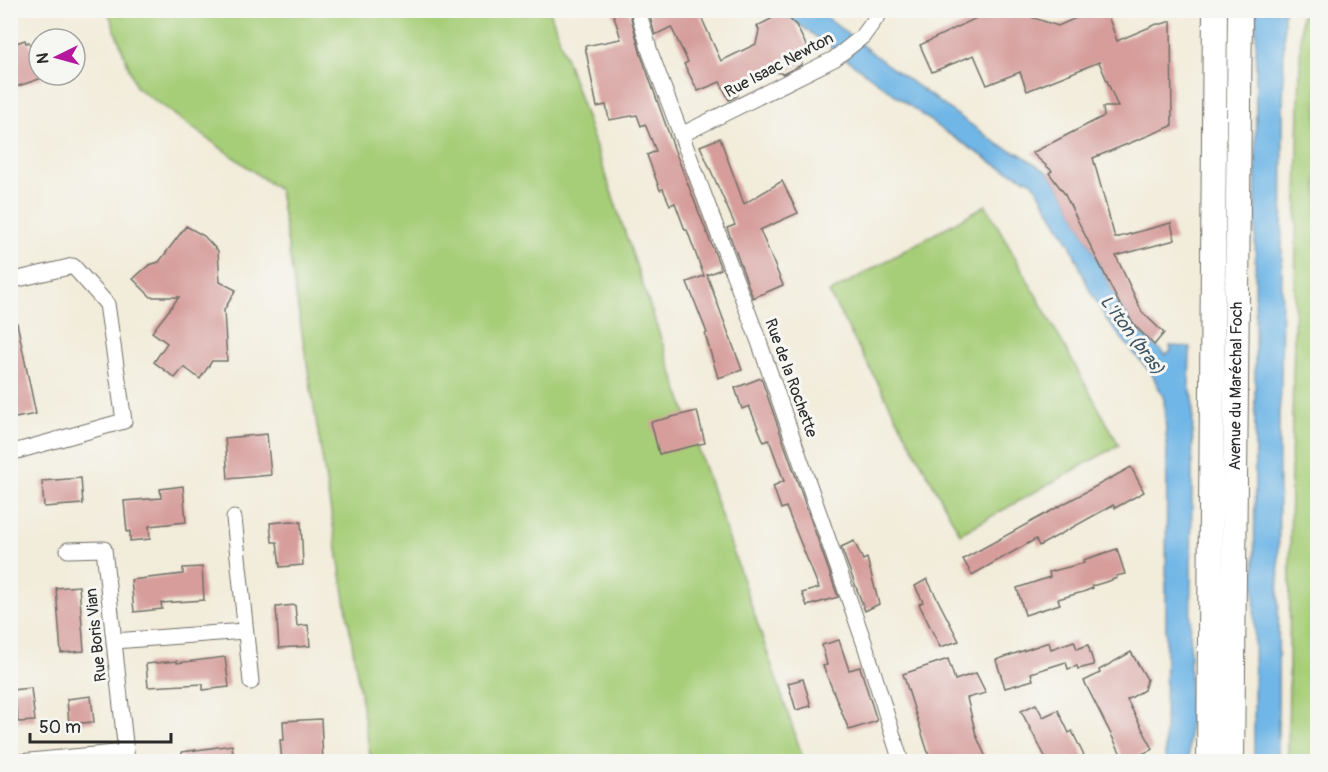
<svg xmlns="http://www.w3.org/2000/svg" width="1328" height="772" font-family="Pangolin,sans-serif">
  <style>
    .green { fill: #a6cd77; stroke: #687c51; stroke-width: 1.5 }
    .water { fill: #6fb6e6; stroke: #4d7088; stroke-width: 1.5 }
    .building { fill: #d69d9b }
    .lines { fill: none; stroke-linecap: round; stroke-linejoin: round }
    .street-casing { stroke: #716f68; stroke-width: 17 }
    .primary-casing { stroke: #716f68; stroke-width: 26 }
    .street { stroke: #fff; stroke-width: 15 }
    .primary { stroke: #fff; stroke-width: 24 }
    .labels { text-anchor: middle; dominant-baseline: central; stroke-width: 6; stroke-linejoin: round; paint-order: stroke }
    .street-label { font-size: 16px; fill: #2b2b2b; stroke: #f6f6f2 }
    .water-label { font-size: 18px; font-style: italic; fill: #3f5563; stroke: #f6f6f2 }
  </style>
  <rect width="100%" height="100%" fill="#f6f6f2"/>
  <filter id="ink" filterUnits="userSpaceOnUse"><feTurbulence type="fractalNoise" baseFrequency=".0167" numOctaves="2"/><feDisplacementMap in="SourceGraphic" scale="12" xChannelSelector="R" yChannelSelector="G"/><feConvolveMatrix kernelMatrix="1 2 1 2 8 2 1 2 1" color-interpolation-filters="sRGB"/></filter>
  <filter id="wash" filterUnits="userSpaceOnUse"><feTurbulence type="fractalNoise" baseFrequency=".008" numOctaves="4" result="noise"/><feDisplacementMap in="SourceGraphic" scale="24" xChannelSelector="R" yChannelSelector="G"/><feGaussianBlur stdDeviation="1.35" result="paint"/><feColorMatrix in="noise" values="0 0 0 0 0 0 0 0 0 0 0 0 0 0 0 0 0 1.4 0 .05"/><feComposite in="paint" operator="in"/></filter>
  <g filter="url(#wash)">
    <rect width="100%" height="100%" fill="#f2ecda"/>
    <g class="green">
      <polygon points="108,11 550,11 804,761 371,761 279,190 136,87"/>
      <polygon points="1317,12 1318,761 1288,762 1291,470 1301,16"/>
      <polygon points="986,205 1119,445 960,534 829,293"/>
    </g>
    <g class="water">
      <polygon points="1284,10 1281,392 1279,414 1278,761 1254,762 1256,11"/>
      <polygon points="781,11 818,11 885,63 1001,146 1020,154 1049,173 1064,193 1119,303 1138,330 1166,355 1171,351 1170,346 1190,347 1189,386 1193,398 1189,761 1165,761 1167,448 1164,399 1152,374 1108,322 1089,289 1070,244 1033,182 998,166 947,133"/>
    </g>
    <g id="blocks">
      <g class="building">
        <polygon points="612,10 629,10 641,55 675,151 721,269 707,275 742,370 718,378 705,334 707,333 687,282 704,276 687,230 685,230 675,203 670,205 663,189 660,190 647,155 656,151 645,124 641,126 637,115 609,120 606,105 597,107 585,46 621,39"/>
        <polygon points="648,10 698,10 721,61 756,44 759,30 757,26 783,13 796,25 809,51 804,53 801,65 783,74 771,70 741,85 737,96 729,100 720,82 698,91 684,64 688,62 671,27 655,35"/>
        <polygon points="993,10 1010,10 1058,26 1094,10 1106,10 1117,41 1157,24 1162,24 1171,21 1172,126 1093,158 1115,238 1171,223 1175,240 1116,256 1142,312 1164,333 1154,345 1136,327 1119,303 1064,193 1049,173 1052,171 1032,153 1104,116 1103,107 1118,107 1099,62 1027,91 1020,72 987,85 974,55 932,72 920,45"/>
        <polygon points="25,40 26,43 29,42 42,78 10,89 10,45"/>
        <polygon points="720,138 744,204 782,181 798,213 760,230 783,285 753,298 727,228 735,225 700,146"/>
        <polygon points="186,226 204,236 218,251 220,282 236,290 224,310 227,361 212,361 200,379 184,367 175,378 154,362 167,343 152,332 179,297 151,297 133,279 149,265 159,262"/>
        <polygon points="17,323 36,414 10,419 10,324"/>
        <polygon points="761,378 838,597 807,606 802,593 819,588 786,507 781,509 773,486 784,481 769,440 764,442 749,406 742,409 735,388"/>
        <polygon points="697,411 705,443 659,454 651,422"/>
        <polygon points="267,434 271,475 228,479 225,438"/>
        <polygon points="1131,467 1144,492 1115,508 1113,505 1039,546 1036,539 972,575 963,559"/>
        <polygon points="81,478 83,504 44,507 42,481"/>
        <polygon points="183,486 186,522 149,526 150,539 130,541 130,531 127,532 124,501 161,498 160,489"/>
        <polygon points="291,521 301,522 303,565 280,567 277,542 272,542 270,523"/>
        <polygon points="854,541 863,560 867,558 879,604 865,611 841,547"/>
        <polygon points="1117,549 1125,574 1116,576 1117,578 1109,581 1092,586 1093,588 1083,592 1058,599 1060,604 1025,615 1017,588 1050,577 1049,572 1084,563 1083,560"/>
        <polygon points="202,567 204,600 161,603 162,609 134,612 131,580 183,574 183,568"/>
        <polygon points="927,579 959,641 940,647 919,604 923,602 915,586"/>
        <polygon points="79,586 84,651 61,653 56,588"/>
        <polygon points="295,605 297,626 308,625 310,646 279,648 276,607"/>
        <polygon points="839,640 849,670 860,667 877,721 849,730 823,666 827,665 822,645"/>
        <polygon points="1074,641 1077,649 1088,645 1094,665 1078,669 1077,666 1068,669 1066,662 1031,673 1033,680 1005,688 996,660 1049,642 1051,649"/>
        <polygon points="1131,652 1147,679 1144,690 1127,700 1153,749 1125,762 1084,681 1100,673 1099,670"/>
        <polygon points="225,657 229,687 203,690 203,684 148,687 146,664 177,661 177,663"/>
        <polygon points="948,659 955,680 976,673 986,693 967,698 976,735 988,762 931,762 903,674"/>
        <polygon points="803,679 811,706 796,710 788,683"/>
        <polygon points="31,688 35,721 18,722 17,710 13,710 11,690"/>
        <polygon points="91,696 94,722 69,724 67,699"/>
        <polygon points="1036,704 1043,717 1058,710 1069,733 1072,731 1087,762 1048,762 1021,711"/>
        <polygon points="321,719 323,762 282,762 280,740 284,740 283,721"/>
        <polygon points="232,745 234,762 182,762 182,752"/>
      </g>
    </g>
  </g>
  <g filter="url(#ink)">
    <use href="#blocks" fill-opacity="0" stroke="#716f68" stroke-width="1.5"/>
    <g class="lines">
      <g class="street-casing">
        <g id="street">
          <polyline points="638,10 650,52 758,339 865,645 901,762"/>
          <polyline points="681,135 834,59 863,36 882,10"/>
          <polyline points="10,281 73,266 107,304 124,421 10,453"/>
          <polyline points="234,518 251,682"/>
          <polyline points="68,550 104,549 127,762"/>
          <polyline points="115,641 244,631"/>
          <polyline points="19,762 126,752"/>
        </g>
      </g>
      <g class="primary-casing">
        <g id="primary">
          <polyline points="1209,762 1215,10"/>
          <path id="s1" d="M1232,762L1240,10"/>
        </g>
      </g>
      <use href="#street" class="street"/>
      <use href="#primary" class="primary"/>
    </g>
  </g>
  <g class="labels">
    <g class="street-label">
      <text transform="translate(779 65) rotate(-28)">Rue Isaac Newton</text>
      <text transform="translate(791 378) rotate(70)">Rue de la Rochette</text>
      <text stroke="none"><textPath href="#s1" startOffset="376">Avenue du Maréchal Foch</textPath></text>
      <text transform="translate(96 635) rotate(-96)">Rue Boris Vian</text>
    </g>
    <g class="water-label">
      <text transform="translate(1132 335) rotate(53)">L'Iton (bras)</text>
    </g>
  </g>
  <rect width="1328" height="772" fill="none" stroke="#f6f6f2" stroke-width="36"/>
  <g transform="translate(57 57) rotate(265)"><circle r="28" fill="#f6f6f2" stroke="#a5a5a2" stroke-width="1.5"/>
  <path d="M0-4.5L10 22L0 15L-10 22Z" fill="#b5179e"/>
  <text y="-9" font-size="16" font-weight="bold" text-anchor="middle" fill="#2b2b2b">N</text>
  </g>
  <path d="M30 733v9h141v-9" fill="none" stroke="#2b2b2b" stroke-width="3"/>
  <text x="39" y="733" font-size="18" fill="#2b2b2b" stroke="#f6f6f2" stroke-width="4.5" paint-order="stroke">50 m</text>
</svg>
